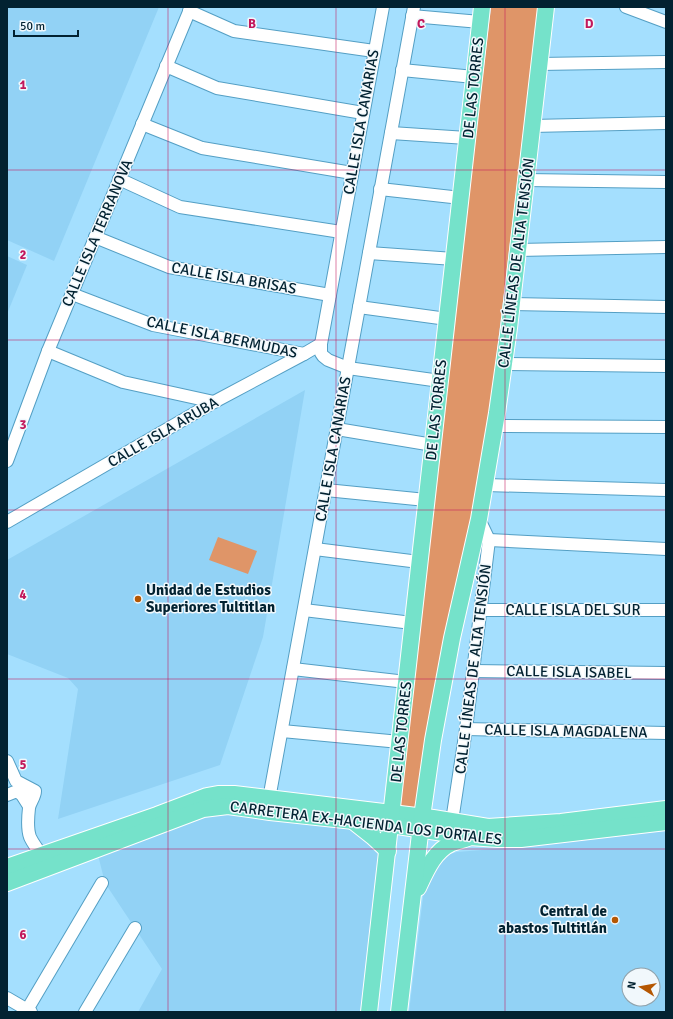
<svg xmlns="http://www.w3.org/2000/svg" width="673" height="1019" font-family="Signika,sans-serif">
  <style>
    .built { fill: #92d2f5; fill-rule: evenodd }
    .green { fill: #df9568 }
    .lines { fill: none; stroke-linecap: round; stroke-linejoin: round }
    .minor-casing { stroke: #549fc4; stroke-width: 14 }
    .major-casing { stroke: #fff; stroke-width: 18 }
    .minor { stroke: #fff; stroke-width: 12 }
    .major { stroke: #75e2ca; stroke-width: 16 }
    .grid { fill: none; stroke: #c2185b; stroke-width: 1; stroke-opacity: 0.55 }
    .poi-dot { fill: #b55702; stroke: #f1f8fc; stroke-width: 1.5 }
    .labels { text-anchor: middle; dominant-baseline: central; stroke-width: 3; stroke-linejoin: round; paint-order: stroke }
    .street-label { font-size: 15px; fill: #022231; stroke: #f1f8fc }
    .poi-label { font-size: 15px; font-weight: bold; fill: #022231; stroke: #f1f8fc; text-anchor: start }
    .grid-label { font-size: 13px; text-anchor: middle; font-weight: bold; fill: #c2185b; stroke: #f1f8fc; stroke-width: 3; stroke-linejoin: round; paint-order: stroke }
  </style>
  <rect width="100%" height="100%" fill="#a4dffe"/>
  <g class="built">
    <polygon points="7,7 159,7 54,261 7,240"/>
    <polygon points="7,256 27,265 7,314"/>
    <polygon points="305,390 263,637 220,765 58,819 78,689 68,678 7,654 7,560"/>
    <polygon points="216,810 348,827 371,841 383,856 362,1012 138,1012 162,969 105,883 98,855"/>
    <path d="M666,830V1012H409L424,889L430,874L447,855L457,852L519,847ZM629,975H653V999H629Z"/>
  </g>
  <g class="green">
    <polygon points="491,7 538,7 485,452 418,810 400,807 440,439"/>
    <polygon points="218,537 257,551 248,574 209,560"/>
  </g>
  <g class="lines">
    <g class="minor-casing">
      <g id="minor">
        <polyline points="383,7 321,344 321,353 323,356 328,360 348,368 440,381"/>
        <polyline points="626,7 666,22"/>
        <polyline points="189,11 234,31 374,51"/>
        <polyline points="412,16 480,22"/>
        <polyline points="539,64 666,62"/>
        <polyline points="166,66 217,88 363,113"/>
        <polyline points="402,70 474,77"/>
        <polyline points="142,124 202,148 352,173"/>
        <polyline points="532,126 666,123"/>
        <polyline points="391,133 467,138"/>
        <polyline points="119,179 180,207 341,232"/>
        <polyline points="526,180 666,182"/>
        <polyline points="380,189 461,198"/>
        <polyline points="95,237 169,267 330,295"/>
        <polyline points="518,250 666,247"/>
        <polyline points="369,253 454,259"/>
        <polyline points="72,294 153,325 304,354"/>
        <polyline points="512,304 666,307"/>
        <polyline points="359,307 447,319"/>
        <polyline points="48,351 123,382 214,402"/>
        <polyline points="504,364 666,366"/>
        <polyline points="495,426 666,427"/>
        <polyline points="337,429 433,445"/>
        <polyline points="7,461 48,351 191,7"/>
        <polyline points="486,485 666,490"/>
        <polyline points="326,490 426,500"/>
        <polyline points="7,522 214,402 304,354 321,344"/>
        <polyline points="489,540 666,549"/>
        <polyline points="315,549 419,562"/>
        <polyline points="304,610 412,623"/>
        <polyline points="481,610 666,610"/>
        <polyline points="293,669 406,682"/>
        <polyline points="473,671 666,673"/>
        <polyline points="466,729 666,733"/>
        <polyline points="282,731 400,742"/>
        <path d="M7,761L16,781L35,791C35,797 30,802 29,808C28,817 27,829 30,837C34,846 41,852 44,862"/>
        <polyline points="7,795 17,791 22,795 29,806"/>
        <polyline points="270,807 269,799 414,7"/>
        <polyline points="452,821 466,729 489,540 479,519"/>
        <polyline points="7,998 31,1012"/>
        <polyline points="27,1010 102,883"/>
        <polyline points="85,1012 135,928"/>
      </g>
    </g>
    <g class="major-casing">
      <g id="major">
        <polyline points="354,822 373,837 388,851"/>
        <polyline points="7,867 157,815 207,796 218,794 234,794 433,818 488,827 561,822 666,809"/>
        <polyline points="7,883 203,809 228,806 270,812 391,825 470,837 498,839 521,839 666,822"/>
        <path d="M418,888C426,871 434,851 452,843C457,841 463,840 468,838"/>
        <polyline points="369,1012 482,7"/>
        <polyline points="399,1012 422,817 433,740 452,638 479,519 497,413 509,328 546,7"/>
      </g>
    </g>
    <use href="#minor" class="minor"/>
    <use href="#major" class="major"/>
  </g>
  <path class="grid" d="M168,7V1012M336,7V1012M505,7V1012M7,170H666M7,340H666M7,510H666M7,679H666M7,849H666"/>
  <g class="poi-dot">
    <circle cx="138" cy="599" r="4"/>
    <circle cx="615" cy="920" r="4"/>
  </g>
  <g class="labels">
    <g class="street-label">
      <text transform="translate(473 88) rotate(-84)">DE LAS TORRES</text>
      <text transform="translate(361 122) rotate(-80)">CALLE ISLA CANARIAS</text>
      <text transform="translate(97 233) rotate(-67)">CALLE ISLA TERRANOVA</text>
      <text transform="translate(516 263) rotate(-83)">CALLE LÍNEAS DE ALTA TENSIÓN</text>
      <text transform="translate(234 278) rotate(10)">CALLE ISLA BRISAS</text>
      <text transform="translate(222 337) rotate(12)">CALLE ISLA BERMUDAS</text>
      <text transform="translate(436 410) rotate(-84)">DE LAS TORRES</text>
      <text transform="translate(163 432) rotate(-30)">CALLE ISLA ARUBA</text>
      <text transform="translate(333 449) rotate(-80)">CALLE ISLA CANARIAS</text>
      <text x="573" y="610">CALLE ISLA DEL SUR</text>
      <text transform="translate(473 669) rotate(-83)">CALLE LÍNEAS DE ALTA TENSIÓN</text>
      <text transform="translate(569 672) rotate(1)">CALLE ISLA ISABEL</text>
      <text transform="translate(566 731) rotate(1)">CALLE ISLA MAGDALENA</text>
      <text transform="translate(401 732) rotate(-84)">DE LAS TORRES</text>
      <text transform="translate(366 823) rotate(7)">CARRETERA EX-HACIENDA LOS PORTALES</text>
    </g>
    <g class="poi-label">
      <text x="146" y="590">Unidad de Estudios<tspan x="146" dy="17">Superiores Tultitlan</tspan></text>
      <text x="607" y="911" text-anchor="end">Central de<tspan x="607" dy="17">abastos Tultitlán</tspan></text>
    </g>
  </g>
  <g class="grid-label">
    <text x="252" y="28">B</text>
    <text x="421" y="28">C</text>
    <text x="589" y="28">D</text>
    <text x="23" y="89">1</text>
    <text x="23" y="259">2</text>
    <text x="23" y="429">3</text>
    <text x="23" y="599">4</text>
    <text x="23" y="769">5</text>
    <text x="23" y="939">6</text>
  </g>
  <rect width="673" height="1019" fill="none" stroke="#022231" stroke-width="16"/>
  <g transform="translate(641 987) rotate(281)"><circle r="19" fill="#f1f8fc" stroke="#91a2ab"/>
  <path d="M0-3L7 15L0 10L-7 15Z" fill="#b55702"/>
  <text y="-6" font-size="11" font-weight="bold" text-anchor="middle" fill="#022231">N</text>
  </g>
  <path d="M14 30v6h64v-6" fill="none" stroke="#022231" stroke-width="2"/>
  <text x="20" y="30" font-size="12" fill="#022231" stroke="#f1f8fc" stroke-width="3" paint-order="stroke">50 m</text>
</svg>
